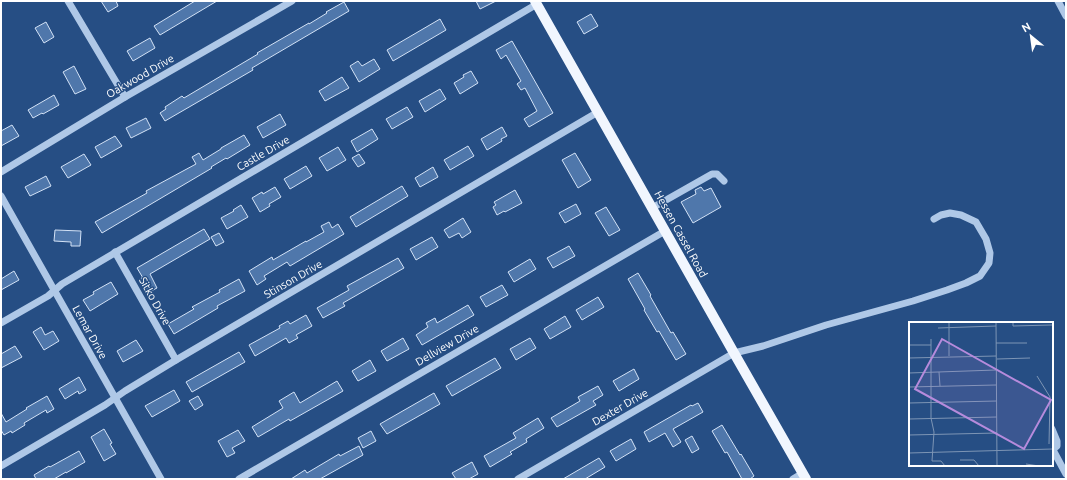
<svg xmlns="http://www.w3.org/2000/svg" width="1067" height="480" font-family="Ubuntu,sans-serif">
  <style>
    .building { fill: #4f77ab; stroke: #d3e2f6 }
    .lines { fill: none; stroke-linecap: round; stroke-linejoin: round }
    .minor { stroke: #afc8e7; stroke-width: 7 }
    .major { stroke: #f1f6fe; stroke-width: 10 }
    .labels { text-anchor: middle; dominant-baseline: central; stroke-width: 3; stroke-linejoin: round; paint-order: stroke }
    .street-label { font-size: 11px; fill: #fff; stroke: #264e84 }
    .inset-road { fill: none; stroke: #7d95b5; stroke-width: 1 }
    .view { fill: #b68bdc; fill-opacity: 0.15; stroke: #b68bdc; stroke-width: 2 }
    .inset-edge { fill: none; stroke: #fff; stroke-width: 2 }
  </style>
  <rect width="100%" height="100%" fill="#264e84"/>
  <g class="building">
    <polygon points="101,1 116,1 118,6 108,12"/>
    <polygon points="195,1 217,1 160,35 154,26"/>
    <polygon points="476,1 496,1 480,9"/>
    <polygon points="344,2 349,11 252,68 253,70 165,121 160,113 166,109 165,107 182,96 184,98 226,73 258,54 257,53 309,23 309,24 327,13 326,12"/>
    <polygon points="591,14 598,26 584,34 577,22"/>
    <polygon points="440,19 446,30 393,61 387,50"/>
    <polygon points="46,22 54,37 44,43 35,28"/>
    <polygon points="150,38 155,48 133,61 127,51"/>
    <polygon points="512,41 553,113 529,127 524,119 537,111 525,88 521,90 517,84 521,81 506,55 501,59 496,50"/>
    <polygon points="374,59 380,69 359,82 350,66 358,61 362,66"/>
    <polygon points="74,66 86,89 75,94 63,72"/>
    <polygon points="471,71 478,83 460,94 454,83 464,77 463,75"/>
    <polygon points="342,77 349,88 325,101 319,91"/>
    <polygon points="440,89 446,99 425,112 419,101"/>
    <polygon points="54,95 59,105 43,114 42,113 33,118 28,110"/>
    <polygon points="407,107 413,117 392,129 386,119"/>
    <polygon points="280,114 286,125 263,138 257,127"/>
    <polygon points="146,118 151,128 131,138 126,128"/>
    <polygon points="12,125 19,136 1,146 1,131"/>
    <polygon points="502,127 507,136 501,139 502,141 487,150 481,139"/>
    <polygon points="372,129 378,139 357,152 351,141"/>
    <polygon points="244,135 250,145 227,159 226,158 211,167 212,168 102,233 95,222 147,193 146,191 196,164 192,157 199,153 203,160 221,149 221,148"/>
    <polygon points="115,136 122,146 101,158 95,147"/>
    <polygon points="468,146 474,156 450,170 444,160"/>
    <polygon points="338,147 346,160 327,171 319,158"/>
    <polygon points="575,153 591,180 578,188 562,160"/>
    <polygon points="84,154 91,165 68,178 61,167"/>
    <polygon points="359,154 365,163 358,167 352,158"/>
    <polygon points="306,166 312,176 290,189 284,179"/>
    <polygon points="433,167 438,177 420,187 415,178"/>
    <polygon points="46,176 51,186 30,196 25,187"/>
    <polygon points="402,186 408,196 356,227 350,217"/>
    <polygon points="275,187 281,197 269,204 270,206 260,212 252,198 262,192 263,194"/>
    <polygon points="701,187 704,191 711,188 721,207 693,223 681,202 696,194 695,190"/>
    <polygon points="515,190 522,203 505,212 504,211 497,215 493,207 496,205 494,202"/>
    <polygon points="576,204 581,214 565,223 559,213"/>
    <polygon points="241,205 248,217 227,229 221,218 234,211 233,210"/>
    <polygon points="606,207 620,230 609,236 595,213"/>
    <polygon points="463,218 471,232 462,238 459,233 449,238 444,230"/>
    <polygon points="329,222 332,228 338,224 344,234 290,266 287,262 264,276 266,279 257,285 249,271 272,257 273,260 306,241 306,242 324,232 321,226"/>
    <polygon points="204,229 210,239 150,274 157,288 149,292 141,278 143,278 137,268"/>
    <polygon points="55,230 81,231 80,246 71,246 71,242 54,241"/>
    <polygon points="219,233 224,242 216,246 211,237"/>
    <polygon points="432,237 438,247 416,260 410,249"/>
    <polygon points="569,246 575,256 553,268 547,258"/>
    <polygon points="398,258 404,268 343,303 345,306 323,318 317,308 349,290 347,286"/>
    <polygon points="530,259 536,269 514,282 508,272"/>
    <polygon points="14,271 19,280 1,290 1,279"/>
    <polygon points="638,273 651,295 650,296 671,333 673,332 686,354 676,360 659,331 657,332 644,310 645,309 628,279"/>
    <polygon points="239,279 245,291 217,306 218,308 174,334 168,324 194,309 192,307 220,292 219,290"/>
    <polygon points="111,282 118,294 90,311 83,300 94,294 93,292"/>
    <polygon points="502,285 508,295 486,307 480,297"/>
    <polygon points="598,297 604,307 582,320 576,310"/>
    <polygon points="468,305 474,315 422,345 416,335 428,327 426,323 435,318 437,323"/>
    <polygon points="306,315 312,326 296,335 298,338 289,343 286,338 255,356 249,345 280,328 279,326 288,321 290,324"/>
    <polygon points="565,316 571,327 550,339 544,329"/>
    <polygon points="41,327 45,335 53,331 59,341 44,350 33,332"/>
    <polygon points="403,338 409,349 387,361 381,351"/>
    <polygon points="530,338 536,348 516,360 510,349"/>
    <polygon points="136,340 143,351 123,362 117,351"/>
    <polygon points="15,346 22,357 1,368 1,354"/>
    <polygon points="239,352 245,362 192,392 186,382"/>
    <polygon points="495,358 501,368 452,396 446,386"/>
    <polygon points="370,360 376,371 358,381 352,371"/>
    <polygon points="634,369 639,379 619,391 613,381"/>
    <polygon points="79,377 86,390 79,394 78,391 65,399 59,389"/>
    <polygon points="337,381 343,391 290,421 289,419 258,437 252,427 283,408 279,401 294,392 300,403"/>
    <polygon points="598,386 603,395 593,401 596,405 557,427 551,418 580,401 578,397"/>
    <polygon points="174,390 180,401 152,417 145,406"/>
    <polygon points="434,393 440,404 387,434 380,424"/>
    <polygon points="47,396 54,409 47,413 46,410 24,423 25,425 12,433 11,431 4,435 1,430 1,413 6,422 27,409 26,408"/>
    <polygon points="198,396 203,405 195,410 189,401"/>
    <polygon points="698,403 703,412 673,429 681,442 673,447 665,433 649,442 644,432 691,405 692,406"/>
    <polygon points="538,418 544,428 526,439 527,442 510,452 512,454 490,467 484,456 516,438 513,433"/>
    <polygon points="722,425 740,455 741,454 754,476 750,479 742,479 727,452 725,453 712,431"/>
    <polygon points="104,429 112,443 110,444 116,454 104,461 91,437"/>
    <polygon points="238,430 245,441 232,448 235,453 227,457 218,441"/>
    <polygon points="371,431 376,441 363,448 358,438"/>
    <polygon points="692,436 699,449 692,453 685,440"/>
    <polygon points="631,439 636,449 616,461 610,451"/>
    <polygon points="359,446 363,455 320,479 291,479 305,470 307,473 339,454 340,456"/>
    <polygon points="79,451 85,462 66,473 66,472 54,479 36,479 34,475 49,466 50,467"/>
    <polygon points="599,458 605,467 585,479 563,479"/>
    <polygon points="472,462 478,474 469,479 456,479 452,473"/>
  </g>
  <g class="lines">
    <g class="minor">
      <polyline points="68,1 125,97"/>
      <polyline points="1058,1 1066,16"/>
      <polyline points="1,172 125,97 292,1"/>
      <polyline points="1,196 161,479"/>
      <polyline points="652,208 712,174 717,174 724,181"/>
      <polyline points="115,252 176,360"/>
      <polyline points="1,323 48,296 62,284 537,4"/>
      <polyline points="1052,429 1057,441 1057,446 1052,450"/>
      <polyline points="1053,450 1066,474"/>
      <polyline points="1,466 105,405 125,391 176,360 598,112"/>
      <polyline points="239,479 665,231"/>
      <polyline points="518,479 734,353 763,346 826,325 913,301 947,290 966,283 980,276 989,263 990,253 986,239 976,222 961,215 950,213 941,215 934,219"/>
      <polyline points="793,479 803,473"/>
    </g>
    <polyline class="major" points="535,1 734,353 806,479"/>
  </g>
  <g class="labels">
    <g class="street-label">
      <text transform="translate(140 76) rotate(-30)">Oakwood Drive</text>
      <text transform="translate(263 153) rotate(-30)">Castle Drive</text>
      <text transform="translate(681 234) rotate(61)">Hessen Cassel Road</text>
      <text transform="translate(293 279) rotate(-30)">Stinson Drive</text>
      <text transform="translate(155 301) rotate(61)">Sitko Drive</text>
      <text transform="translate(90 332) rotate(61)">Lemar Drive</text>
      <text transform="translate(447 345) rotate(-30)">Dellview Drive</text>
      <text transform="translate(620 407) rotate(-30)">Dexter Drive</text>
    </g>
  </g>
  <g transform="translate(909 322)">
    <rect width="144" height="144" fill="#264e84"/>
    <path class="inset-road" d="M40,0V34M87,0L88,144M104,0V4L143,3M29,6L87,4M22,17V96L25,110L23,139H32L36,144M87,21H118M0,23H22M0,36L87,34M88,37L121,36M30,50L31,64M0,51L87,48M128,54L141,75L140,122M0,65L87,63M0,81L88,79M0,97L88,95M0,113L88,111M0,131L144,127M51,138H65L70,144M117,142L130,144"/>
    <path class="view" d="M33,17L142,78L115,127L6,67Z"/>
    <rect width="144" height="144" class="inset-edge"/>
  </g>
  <rect width="1067" height="480" fill="none" stroke="#ffffff" stroke-width="4"/>
  <g transform="translate(1031 36) rotate(331)" stroke="#264e84" stroke-width="3" paint-order="stroke">
  <path d="M0-3L7 15L0 10L-7 15Z" fill="#ffffff"/>
  <text y="-6" font-size="11" font-weight="bold" text-anchor="middle" fill="#ffffff">N</text>
  </g>
</svg>
